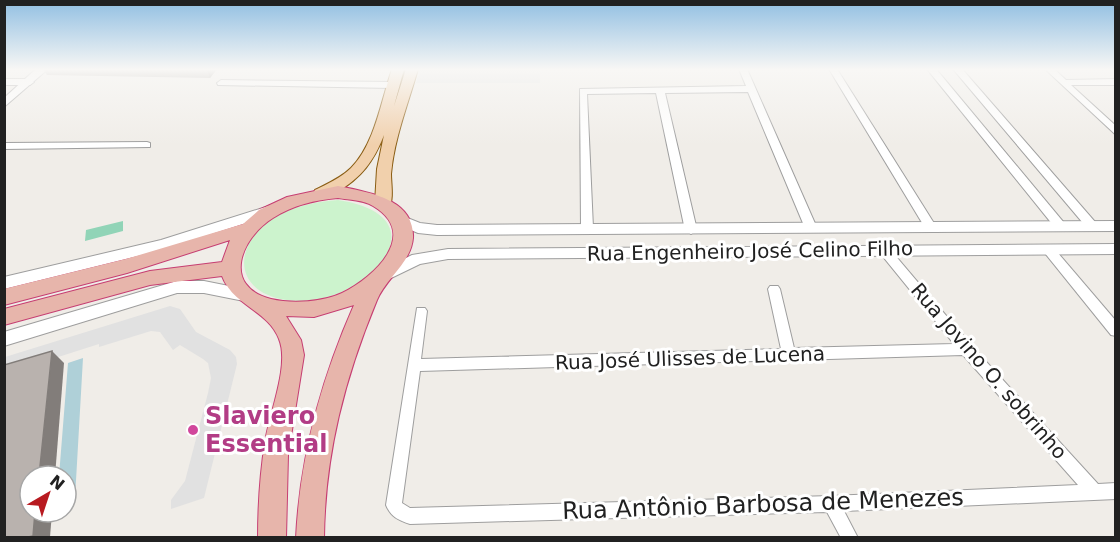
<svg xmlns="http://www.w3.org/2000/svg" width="1120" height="542" font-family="'DejaVu Sans',sans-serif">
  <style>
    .park { fill: #ccf3cd }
    .pitch { fill: #91d4b7 }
    .parking { fill: #e1e1e1 }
    .water { fill: #afd0d8 }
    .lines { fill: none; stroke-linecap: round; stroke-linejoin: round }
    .minor-casing { stroke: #9e9e9e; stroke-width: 2 }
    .tertiary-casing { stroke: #9e9e9e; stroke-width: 2 }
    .primary-casing { stroke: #8a5d13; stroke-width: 2 }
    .trunk-casing { stroke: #c63e72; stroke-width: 2 }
    .minor { fill: #fff; fill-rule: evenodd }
    .tertiary { fill: #fff; fill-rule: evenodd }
    .primary { fill: #f1d0ac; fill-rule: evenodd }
    .trunk { fill: #e7b5ab; fill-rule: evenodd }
    .wall { fill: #9f9996 }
    .shaded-wall { fill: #827d7a }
    .building { fill: #b9b2ae; stroke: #827d7a; stroke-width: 1.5 }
    .hotel-dot { fill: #d1479c; stroke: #fff; stroke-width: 2 }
    .labels { text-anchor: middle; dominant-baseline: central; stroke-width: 6; stroke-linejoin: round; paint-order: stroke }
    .street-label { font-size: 20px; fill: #212121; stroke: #fff }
    .near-hotel-label { font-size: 24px; font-weight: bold; fill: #b23c85; stroke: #fff; text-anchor: start }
    .near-street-label { font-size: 24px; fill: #212121; stroke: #fff }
  </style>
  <rect width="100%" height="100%" fill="#f0ede8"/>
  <path class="park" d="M338,200C450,217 363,311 287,300C230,292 233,241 277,216C297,205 316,202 338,200Z"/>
  <polygon class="pitch" points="123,221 123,231 85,241 86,230"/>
  <g class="parking">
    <polygon points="420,69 540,69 540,83 416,83"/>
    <polygon points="170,306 180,309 196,332 230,350 236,357 237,364 204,498 171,509 171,500 185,481 208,393 211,378 208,363 203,359 180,345 173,350 160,332 151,331 99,347 99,344 5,374 5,357"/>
  </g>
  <polygon class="water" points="83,358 75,498 66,502 66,476 59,476 68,363"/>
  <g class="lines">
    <g class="minor-casing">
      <g id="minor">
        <polygon points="739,69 747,69 817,228 815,231 807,231 805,228 748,92 665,93 697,230 691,234 685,230 656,93 587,94 593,228 591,231 583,231 581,228 580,89 746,86"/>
        <polygon points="829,69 837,69 937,228 935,231 927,231"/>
        <polygon points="927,69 936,69 1065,224 1067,227 1065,230 1057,230"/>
        <polygon points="953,69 962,69 1096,223 1098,226 1096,229 1088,229"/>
        <polygon points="1045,69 1054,69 1066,80 1116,79 1116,85 1071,85 1116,126 1116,135"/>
        <polygon points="4,79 30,79 34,82 30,85 4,85"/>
        <polygon points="221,80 393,82 397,85 393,88 218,85 217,83"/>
        <polygon points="147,142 150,143 150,147 4,149 4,143"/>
        <polygon points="1048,245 1052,246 1116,321 1116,336 1111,335 1044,252 1042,249 1044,246"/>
        <path d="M884,246L888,247L971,345L1098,484L1116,483V499L844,511L858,538H841L827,512L410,524C398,520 391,517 386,505L417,308H425L427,311L421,359L781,349L768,289L770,286H778L780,289L794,348L954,344L880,253L878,250ZM963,355L1078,485L831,496L410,508L402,503L420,371Z"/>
      </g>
    </g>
    <g class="tertiary-casing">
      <g id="tertiary">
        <polygon points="36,69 48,69 4,107 4,98"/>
        <polygon points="269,206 274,208 276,211 274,214 162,250 4,289 4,277 161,240"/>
        <polygon points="400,215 420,223 437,225 1116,221 1116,231 437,235 418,233 395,223 393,220"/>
        <polygon points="1116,244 1116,254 448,259 420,264 387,280 382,278 379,274 382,270 412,255 448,249"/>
        <polygon points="177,281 204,281 244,289 249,291 252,295 249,299 244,301 204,293 177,293 4,346 4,332"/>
      </g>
    </g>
    <g class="primary-casing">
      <path id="primary" d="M392,69H404L394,106L406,69H418C408,104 394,139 391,174C391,184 394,199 389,207H377L375,203L377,169L384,135C374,161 361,178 337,192C330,196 324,200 315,198L313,194L315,190C327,184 341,178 351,168C375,144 381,101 392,69Z"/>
    </g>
    <g class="trunk-casing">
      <path id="trunk" d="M338,186C366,192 415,198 413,238C411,263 386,278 377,300C345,377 325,453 324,538H296C300,455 321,380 354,305L314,317L286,316L301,340L304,355L288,455L286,538H258C258,505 260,474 265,442C269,414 290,365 279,339C268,310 233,306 222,276L150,285L4,325V309L150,271L222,262L230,240L127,273L4,305V289L126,259L243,224L259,210L287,197ZM338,198C349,200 364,200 373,206C420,234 375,277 342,293C323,302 292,304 271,299C221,286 241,238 273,218C293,205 315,200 338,198Z"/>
    </g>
    <use href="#minor" class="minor"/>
    <use href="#tertiary" class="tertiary"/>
    <use href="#primary" class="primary"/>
    <use href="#trunk" class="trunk"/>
  </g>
  <polygon class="wall" points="43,69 217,69 210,78 47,75"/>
  <g class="shaded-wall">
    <polygon points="207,69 217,69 210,78"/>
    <polygon points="52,351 64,363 55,476 39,476"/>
    <polygon points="35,512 52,512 50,537 28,537"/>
  </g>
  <polygon class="building" points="52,351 39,476 30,476 30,512 35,512 33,536 28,537 4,537 4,365"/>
  <linearGradient id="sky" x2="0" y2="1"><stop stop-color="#91bfe2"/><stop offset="0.48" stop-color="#f8f7f5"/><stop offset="1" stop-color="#f8f7f5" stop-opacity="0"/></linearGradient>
  <rect width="1120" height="145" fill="url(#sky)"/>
  <circle class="hotel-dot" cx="193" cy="430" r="6"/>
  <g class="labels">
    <g class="street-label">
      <text transform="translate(750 251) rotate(-1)">Rua Engenheiro José Celino Filho</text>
      <text transform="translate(690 358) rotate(-2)">Rua José Ulisses de Lucena</text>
      <text transform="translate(989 371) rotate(49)">Rua Jovino O. sobrinho</text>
    </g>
    <g class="near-hotel-label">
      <text x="205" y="416">Slaviero<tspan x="205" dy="28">Essential</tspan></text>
    </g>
    <g class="near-street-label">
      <text transform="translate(763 504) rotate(-2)">Rua Antônio Barbosa de Menezes</text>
    </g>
  </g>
  <rect width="1120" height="542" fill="none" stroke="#212121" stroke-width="12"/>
  <g transform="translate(48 494) rotate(39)"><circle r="28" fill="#ffffff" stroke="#a6a6a6" stroke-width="1.5"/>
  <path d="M0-4.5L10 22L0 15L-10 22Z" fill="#b81a20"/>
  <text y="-9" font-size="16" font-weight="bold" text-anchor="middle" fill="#212121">N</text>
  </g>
</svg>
